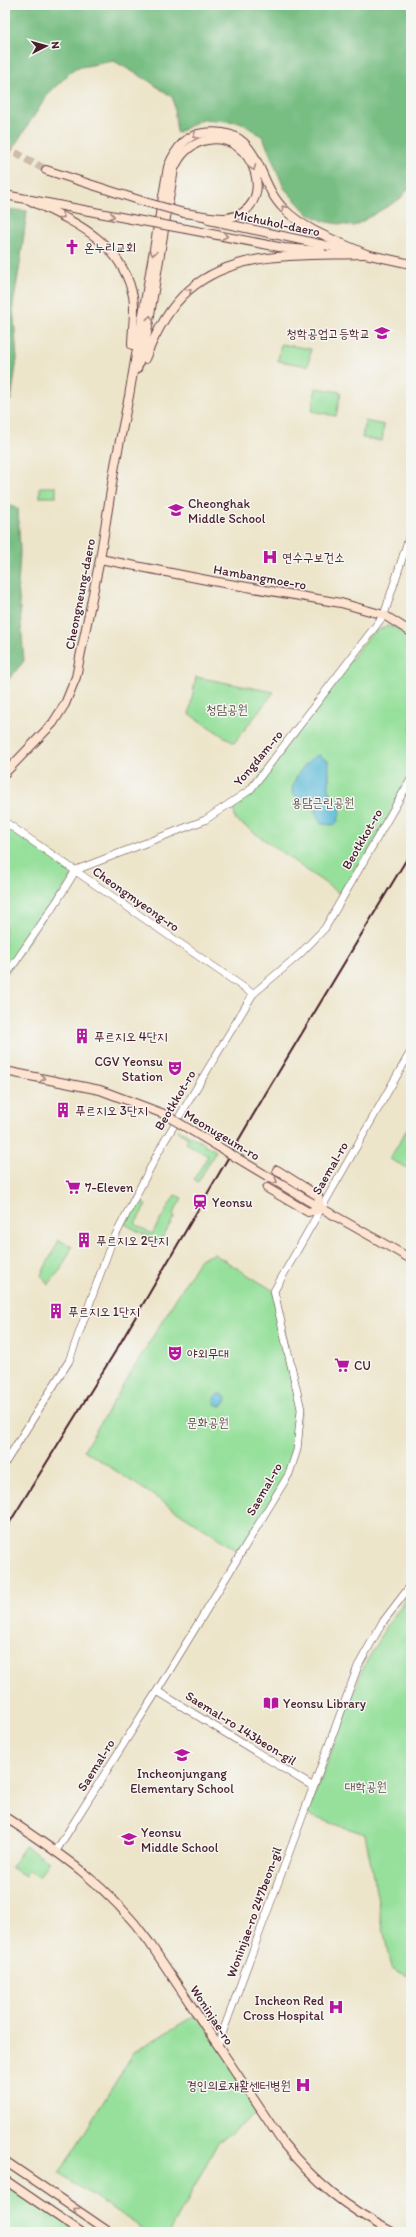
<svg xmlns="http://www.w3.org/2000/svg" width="416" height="2237" font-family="Itim,'Poor Story',sans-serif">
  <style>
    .green { fill: #96e09b; stroke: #708063 }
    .forest { fill: #78be83; stroke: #616e57 }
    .water { fill: #5bbad9; stroke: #526c82 }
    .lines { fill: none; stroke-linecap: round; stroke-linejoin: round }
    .secondary-tunnel { stroke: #ccbdaa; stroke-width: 8; stroke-dasharray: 8 4; stroke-linecap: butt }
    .tertiary-casing { stroke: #623d43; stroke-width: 8 }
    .secondary-casing { stroke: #623d43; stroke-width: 10 }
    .tertiary { stroke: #fff; stroke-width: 7 }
    .secondary { stroke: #fde4d1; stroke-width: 8 }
    .rail { stroke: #4a1f2b; stroke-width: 2 }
    .secondary-bridge-casing { stroke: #623d43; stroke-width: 10; stroke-linecap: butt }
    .secondary-bridge { stroke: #fde4d1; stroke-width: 8 }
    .oneway { stroke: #a4827e }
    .labels { text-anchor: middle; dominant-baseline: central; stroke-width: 3; stroke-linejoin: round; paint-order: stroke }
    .street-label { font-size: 13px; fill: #4a1f2b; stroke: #f6f6f2 }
    .poi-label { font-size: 13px; fill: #4a1f2b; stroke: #f6f6f2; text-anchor: start }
    .park-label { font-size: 13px; fill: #5d4f47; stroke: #f6f6f2 }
  </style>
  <rect width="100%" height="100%" fill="#f6f6f2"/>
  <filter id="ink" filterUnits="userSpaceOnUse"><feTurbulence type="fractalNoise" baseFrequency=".025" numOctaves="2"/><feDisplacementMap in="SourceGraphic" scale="8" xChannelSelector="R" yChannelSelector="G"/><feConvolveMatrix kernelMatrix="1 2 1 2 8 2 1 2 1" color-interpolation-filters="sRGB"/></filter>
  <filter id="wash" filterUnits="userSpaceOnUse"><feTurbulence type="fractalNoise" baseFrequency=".012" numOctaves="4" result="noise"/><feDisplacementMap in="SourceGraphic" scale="16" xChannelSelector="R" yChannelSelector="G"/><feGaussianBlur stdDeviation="0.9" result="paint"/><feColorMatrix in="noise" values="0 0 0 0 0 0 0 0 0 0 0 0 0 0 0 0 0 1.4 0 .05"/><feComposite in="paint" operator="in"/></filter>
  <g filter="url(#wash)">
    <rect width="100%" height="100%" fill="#ede5ca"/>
    <g class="green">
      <polygon points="281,344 311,349 308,366 278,361"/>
      <polygon points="316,388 341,392 336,416 312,411"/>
      <polygon points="365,421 384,425 382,441 362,438"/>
      <rect x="40" y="487" width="16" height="10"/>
      <polygon points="386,626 397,628 411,637 411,779 343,896 235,819 233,802 248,792 370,635"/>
      <polygon points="196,677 274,692 234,743 189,714"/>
      <polygon points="11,826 76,870 5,976 5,834"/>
      <polygon points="411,1122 411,1170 390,1159"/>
      <polygon points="179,1129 216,1151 198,1182 194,1179 208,1156 186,1143 188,1138 178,1132"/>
      <polygon points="175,1195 182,1198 173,1214 175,1216 159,1243 125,1224 137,1199 146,1205 135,1224 152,1234"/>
      <polygon points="59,1240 72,1247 61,1269 48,1285 41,1275"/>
      <polygon points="214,1254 274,1291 301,1409 289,1474 241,1553 84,1450 200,1259"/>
      <polygon points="411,1592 411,1977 391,1969 365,1834 307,1815 363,1668 386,1627"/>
      <polygon points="25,1846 49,1861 39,1877 29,1870 25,1876 11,1867"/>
      <polygon points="197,2014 261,2109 217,2144 170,2232 148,2232 59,2174 134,2052"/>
      <polygon points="5,2180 81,2232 5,2232"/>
    </g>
    <g class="forest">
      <polygon points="5,5 411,5 411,185 400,199 354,226 326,222 308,214 284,188 263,137 240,122 202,119 177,133 173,98 149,81 114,61 75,68 49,93 5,160"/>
      <polygon points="5,209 27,211 20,264 13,305 17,359 11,400 5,404"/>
      <polygon points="5,503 18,509 20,553 18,585 24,661 8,680 5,679"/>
    </g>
    <g class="water">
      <path d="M319,755L329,762V791L341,809L338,821L334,825L321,824L315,811L299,801L292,792C292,780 307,757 319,755Z"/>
      <circle cx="220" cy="1400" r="6"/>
    </g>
  </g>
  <g filter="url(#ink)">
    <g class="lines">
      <polyline class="secondary-tunnel" points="5,147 46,170"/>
      <g class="tertiary-casing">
        <g id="tertiary">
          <polyline points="5,822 253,994"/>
          <polyline points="5,977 57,901 76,870 205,820 250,790 384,615 411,531"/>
          <polyline points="5,1463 69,1361 111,1244 161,1147 253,994 300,954 325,928 411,779"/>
          <polyline points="157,1691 312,1786"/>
          <polyline points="56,1851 157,1691 289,1474 297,1450 301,1409 274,1291 411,1051"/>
          <polyline points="218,2045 358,1666 382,1623 411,1585"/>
        </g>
      </g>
      <g class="secondary-casing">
        <g id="secondary">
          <polyline points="46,170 145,202"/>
          <polyline points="5,195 131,219"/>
          <path d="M27,199C74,222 121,240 133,296C136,311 132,330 132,345"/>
          <polyline points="209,220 411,264"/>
          <polyline points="186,229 284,248 321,251"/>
          <path d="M145,359C155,334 168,308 189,290C236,249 305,256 363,254"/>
          <path d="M137,369L146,339L174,169C180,155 188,146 203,141C255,126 281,212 226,218C213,219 196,214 184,213"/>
          <polyline points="100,559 212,581 341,603 384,615 411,632"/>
          <path d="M5,773L53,723L65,704L76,677L100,559L115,465L129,396L168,167C174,152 185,135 203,133C263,125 254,180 284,209C306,231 338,241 366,254"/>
          <polyline points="267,1188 308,1212 321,1209 318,1196 277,1170"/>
          <polyline points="307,1200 411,1259"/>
          <path d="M5,1817C61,1854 109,1886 149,1942L283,2143C317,2185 344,2206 392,2232"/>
          <polyline points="5,2161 109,2232"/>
          <polyline points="5,2180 81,2232"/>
        </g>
      </g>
      <use href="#tertiary" class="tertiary"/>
      <use href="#secondary" class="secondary"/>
      <polyline class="rail" points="5,1530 118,1347 266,1093 411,852"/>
      <g class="secondary-bridge-casing">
        <g id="secondary-bridge">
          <polyline points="145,202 184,213"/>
          <polyline points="131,219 186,229"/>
          <polyline points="5,1071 100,1090 164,1114 307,1200"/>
        </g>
      </g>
      <use href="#secondary-bridge" class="secondary-bridge"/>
    </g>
    <defs><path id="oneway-chevron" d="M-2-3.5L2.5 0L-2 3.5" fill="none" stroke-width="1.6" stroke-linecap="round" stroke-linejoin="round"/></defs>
    <g class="oneway">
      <use href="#oneway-chevron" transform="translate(195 136) rotate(155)"/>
      <use href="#oneway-chevron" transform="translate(253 168) rotate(69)"/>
      <use href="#oneway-chevron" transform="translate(284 208) rotate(-131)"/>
      <use href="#oneway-chevron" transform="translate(62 216) rotate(27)"/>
      <use href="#oneway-chevron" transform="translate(112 216) rotate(11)"/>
      <use href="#oneway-chevron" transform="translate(225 236) rotate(11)"/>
      <use href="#oneway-chevron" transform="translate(153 253) rotate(100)"/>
      <use href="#oneway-chevron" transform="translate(189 291) rotate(-41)"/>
      <use href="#oneway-chevron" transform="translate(150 318) rotate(-81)"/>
      <use href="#oneway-chevron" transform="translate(43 1078) rotate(10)"/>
      <use href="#oneway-chevron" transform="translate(275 1181) rotate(31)"/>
      <use href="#oneway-chevron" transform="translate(76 2210) rotate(-146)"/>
    </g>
  </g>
  <defs>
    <g id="church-bare" transform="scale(1.2)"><path d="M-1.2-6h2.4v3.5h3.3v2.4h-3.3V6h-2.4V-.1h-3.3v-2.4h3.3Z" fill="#b5179e" stroke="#f6f6f2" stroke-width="2.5" paint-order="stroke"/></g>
    <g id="school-bare" transform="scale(1.2)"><path d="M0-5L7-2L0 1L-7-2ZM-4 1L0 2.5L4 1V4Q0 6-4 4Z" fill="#b5179e" stroke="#f6f6f2" stroke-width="2.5" paint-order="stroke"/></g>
    <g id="hospital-bare" transform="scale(1.2)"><path d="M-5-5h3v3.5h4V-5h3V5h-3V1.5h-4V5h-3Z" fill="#b5179e" stroke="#f6f6f2" stroke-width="2.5" paint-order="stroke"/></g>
    <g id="building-bare" transform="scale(1.2)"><path d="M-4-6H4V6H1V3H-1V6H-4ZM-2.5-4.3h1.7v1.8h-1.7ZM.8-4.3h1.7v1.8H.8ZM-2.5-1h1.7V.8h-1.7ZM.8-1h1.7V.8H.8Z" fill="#b5179e" stroke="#f6f6f2" stroke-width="2.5" paint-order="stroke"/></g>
    <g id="theatre-bare" transform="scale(1.2)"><path d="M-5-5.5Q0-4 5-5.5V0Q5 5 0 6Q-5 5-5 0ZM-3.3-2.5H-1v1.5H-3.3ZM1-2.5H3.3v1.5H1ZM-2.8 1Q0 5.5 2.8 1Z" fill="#b5179e" stroke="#f6f6f2" stroke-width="2.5" paint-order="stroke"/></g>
    <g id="supermarket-bare" transform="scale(1.2)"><path d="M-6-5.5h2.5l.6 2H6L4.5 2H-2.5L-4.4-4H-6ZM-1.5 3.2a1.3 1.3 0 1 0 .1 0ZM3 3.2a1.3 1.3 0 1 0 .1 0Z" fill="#b5179e" stroke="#f6f6f2" stroke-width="2.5" paint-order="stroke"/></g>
    <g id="station-bare" transform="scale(1.2)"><path d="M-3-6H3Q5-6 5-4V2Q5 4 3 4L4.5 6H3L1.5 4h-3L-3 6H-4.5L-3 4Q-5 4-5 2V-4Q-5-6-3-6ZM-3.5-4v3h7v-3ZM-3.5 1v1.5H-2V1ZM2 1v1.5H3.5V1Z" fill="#b5179e" stroke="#f6f6f2" stroke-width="2.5" paint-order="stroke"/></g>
    <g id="library-bare" transform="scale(1.2)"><path d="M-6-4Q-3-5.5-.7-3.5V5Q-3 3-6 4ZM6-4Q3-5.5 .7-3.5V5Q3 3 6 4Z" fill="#b5179e" stroke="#f6f6f2" stroke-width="2.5" paint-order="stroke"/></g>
  </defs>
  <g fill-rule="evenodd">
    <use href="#church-bare" x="72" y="247"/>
    <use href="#school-bare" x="382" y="333"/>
    <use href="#school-bare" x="176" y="510"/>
    <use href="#hospital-bare" x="270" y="557"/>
    <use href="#building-bare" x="82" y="1036"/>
    <use href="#theatre-bare" x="175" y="1068"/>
    <use href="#building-bare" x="63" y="1110"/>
    <use href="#supermarket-bare" x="73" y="1187"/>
    <use href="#station-bare" x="200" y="1202"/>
    <use href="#building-bare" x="84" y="1240"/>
    <use href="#building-bare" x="56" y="1311"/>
    <use href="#theatre-bare" x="175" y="1353"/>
    <use href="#supermarket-bare" x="342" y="1365"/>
    <use href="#library-bare" x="271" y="1703"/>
    <use href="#school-bare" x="182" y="1755"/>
    <use href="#school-bare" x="129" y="1839"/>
    <use href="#hospital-bare" x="336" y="2007"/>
    <use href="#hospital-bare" x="303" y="2085"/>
  </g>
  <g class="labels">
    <g class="street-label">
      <text transform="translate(277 223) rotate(12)">Michuhol-daero</text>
      <text transform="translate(260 577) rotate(10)">Hambangmoe-ro</text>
      <text transform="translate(80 594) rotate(-79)">Cheongneung-daero</text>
      <text transform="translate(258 758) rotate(-50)">Yongdam-ro</text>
      <text transform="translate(362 839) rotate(-60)">Beotkkot-ro</text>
      <text transform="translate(136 899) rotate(35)">Cheongmyeong-ro</text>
      <text transform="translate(175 1100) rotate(-59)">Beotkkot-ro</text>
      <text transform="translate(222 1135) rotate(31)">Meonugeum-ro</text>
      <text transform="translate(330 1168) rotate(-60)">Saemal-ro</text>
      <text transform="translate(264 1489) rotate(-60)">Saemal-ro</text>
      <text transform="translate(241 1728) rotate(32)">Saemal-ro 143beon-gil</text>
      <text transform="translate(96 1765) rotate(-58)">Saemal-ro</text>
      <text transform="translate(254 1912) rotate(-70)">Woninjae-ro 247beon-gil</text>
      <text transform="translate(212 2015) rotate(57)">Woninjae-ro</text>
    </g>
    <g class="poi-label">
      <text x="84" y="247">온누리교회</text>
      <text x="370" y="333" text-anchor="end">청학공업고등학교</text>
      <text x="188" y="503">Cheonghak<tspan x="188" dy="15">Middle School</tspan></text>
      <text x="282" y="557">연수구보건소</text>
      <text x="94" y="1036">푸르지오 4단지</text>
      <text x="163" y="1061" text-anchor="end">CGV Yeonsu<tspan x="163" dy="15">Station</tspan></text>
      <text x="75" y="1110">푸르지오 3단지</text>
      <text x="85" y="1187">7-Eleven</text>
      <text x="212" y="1202">Yeonsu</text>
      <text x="96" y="1240">푸르지오 2단지</text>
      <text x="68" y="1311">푸르지오 1단지</text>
      <text x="187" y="1353">야외무대</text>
      <text x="354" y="1365">CU</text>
      <text x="283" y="1703">Yeonsu Library</text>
      <text x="182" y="1773" text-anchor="middle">Incheonjungang<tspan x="182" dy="15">Elementary School</tspan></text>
      <text x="141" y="1832">Yeonsu<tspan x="141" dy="15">Middle School</tspan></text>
      <text x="324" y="2000" text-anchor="end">Incheon Red<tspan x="324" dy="15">Cross Hospital</tspan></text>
      <text x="291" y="2085" text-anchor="end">경인의료재활센터병원</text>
    </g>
    <g class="park-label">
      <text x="227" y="709">청담공원</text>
      <text x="323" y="802">용담근린공원</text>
      <text x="208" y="1422">문화공원</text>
      <text x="366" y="1786">대학공원</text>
    </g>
  </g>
  <rect width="416" height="2237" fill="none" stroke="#f6f6f2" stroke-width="20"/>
  <g transform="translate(46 46) rotate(84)" stroke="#f6f6f2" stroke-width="3" paint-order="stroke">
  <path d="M0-3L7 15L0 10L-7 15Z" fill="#4a1f2b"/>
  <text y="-6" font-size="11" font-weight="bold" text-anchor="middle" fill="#4a1f2b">N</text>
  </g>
</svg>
